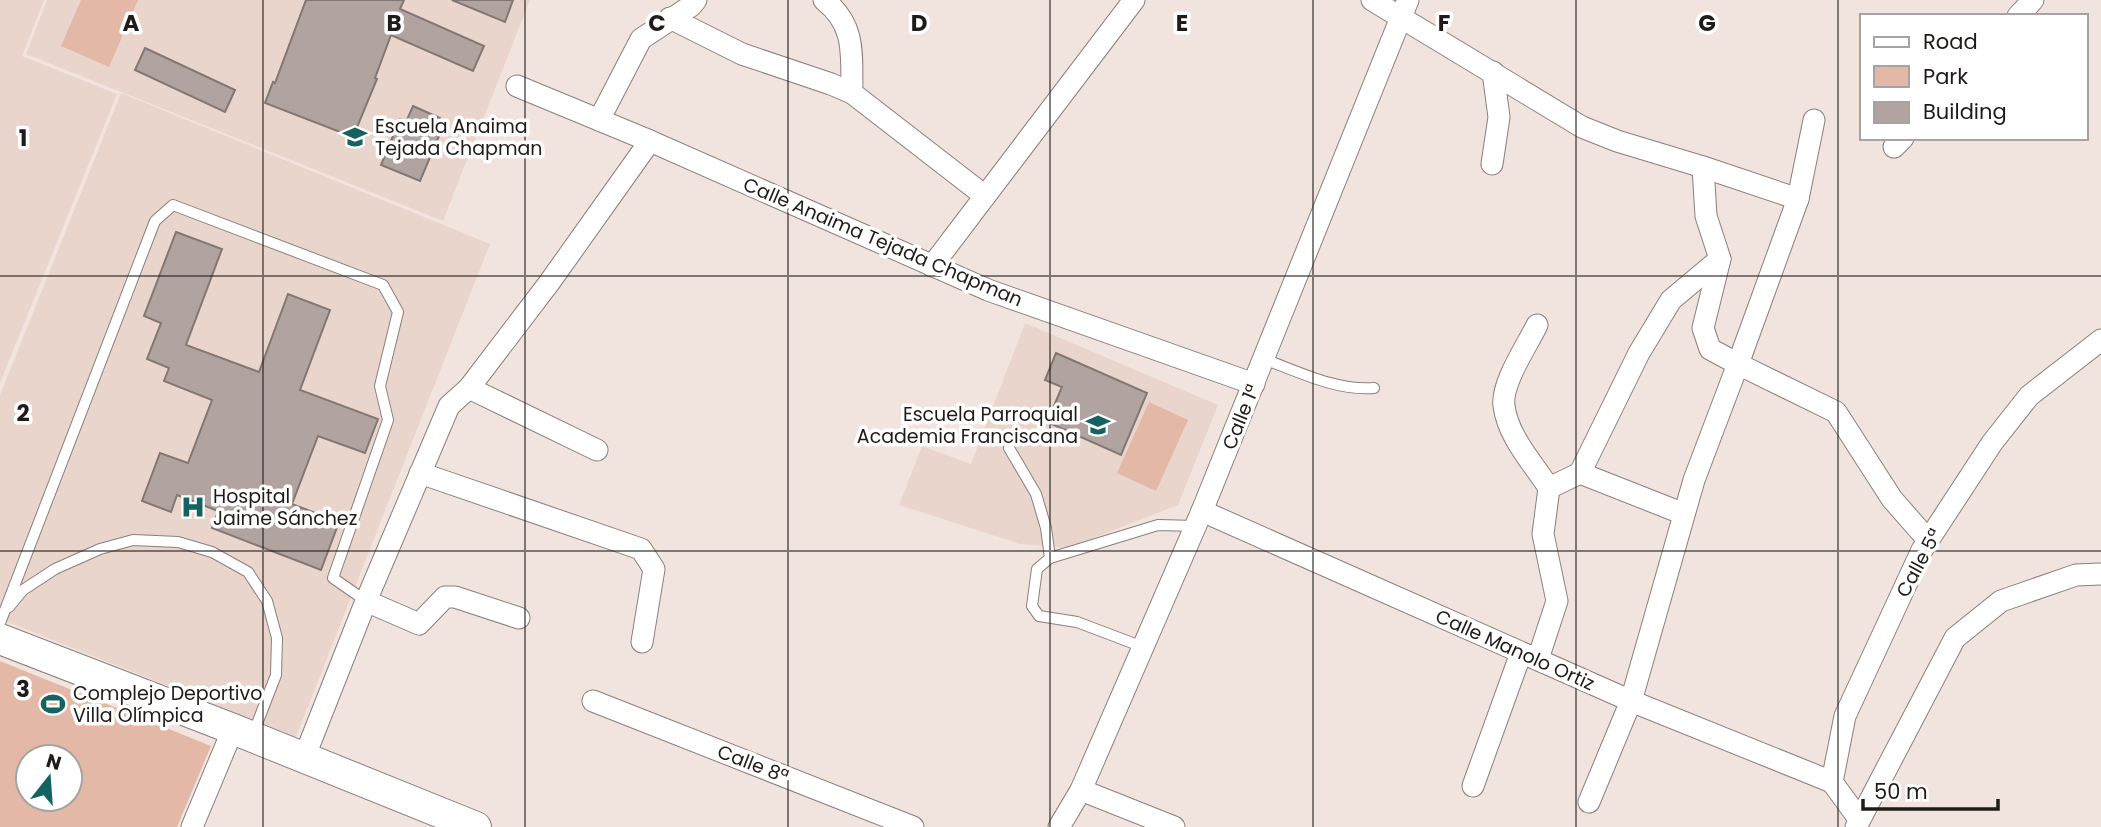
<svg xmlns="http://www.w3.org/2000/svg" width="2101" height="827" font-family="Poppins,sans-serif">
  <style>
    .built { fill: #ead5cd }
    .green { fill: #e3b8a7; fill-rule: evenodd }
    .building { fill: #b1a4a0; stroke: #837773; stroke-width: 2 }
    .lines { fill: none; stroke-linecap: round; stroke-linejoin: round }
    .service-casing { stroke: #8b7f7b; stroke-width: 12 }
    .minor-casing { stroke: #8b7f7b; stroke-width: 23 }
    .secondary-casing { stroke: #8b7f7b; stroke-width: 32 }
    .service { stroke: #fff; stroke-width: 10 }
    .minor { stroke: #fff; stroke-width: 21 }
    .secondary { stroke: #fff; stroke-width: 30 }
    .grid { fill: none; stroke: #1f1b19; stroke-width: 2; stroke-opacity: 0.55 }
    .labels { text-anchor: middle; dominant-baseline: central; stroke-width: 7; stroke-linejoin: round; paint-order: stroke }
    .poi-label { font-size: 19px; fill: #1f1b19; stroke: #fff; text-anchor: start }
    .street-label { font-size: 19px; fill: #1f1b19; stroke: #fff }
    .grid-label { font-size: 23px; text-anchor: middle; font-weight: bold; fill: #1f1b19; stroke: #fff; stroke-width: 7; stroke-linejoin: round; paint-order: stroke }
  </style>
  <rect width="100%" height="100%" fill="#f1e4df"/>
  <g class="built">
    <polygon points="0,0 44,0 22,56 117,94 0,383"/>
    <polygon points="47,0 530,0 443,221 26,54"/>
    <polygon points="121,93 490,244 296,737 0,619 0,395"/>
    <polygon points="1025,323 1218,405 1178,505 1068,548 1020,544 899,505 922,446 971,464"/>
  </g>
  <g class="green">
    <polygon points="81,0 138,0 109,67 61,46"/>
    <polygon points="1149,402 1188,420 1156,491 1117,473"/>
    <path d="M0,661L211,746L177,827H0ZM70,757V799H28V757Z"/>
  </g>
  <g class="building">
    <polygon points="306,0 404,0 400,9 484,46 473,71 391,35 375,78 377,79 353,137 265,103 273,82 275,83"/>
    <polygon points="452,0 513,0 505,22"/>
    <polygon points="145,48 235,90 225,112 135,70"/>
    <polygon points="413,106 440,118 434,134 439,136 420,181 381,165 400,119 406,122"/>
    <polygon points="176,232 222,249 186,345 259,372 288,294 330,310 300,390 378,419 365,453 318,436 292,504 339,522 321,570 212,528 218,511 177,495 171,512 142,501 160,453 188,463 212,400 164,381 169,368 147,359 161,323 144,316"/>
    <polygon points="1056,353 1147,393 1121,455 1047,422 1062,387 1045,380"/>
  </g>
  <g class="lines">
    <g class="service-casing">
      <g id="service">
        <path d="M1264,359C1299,372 1337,391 1374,388"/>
        <polyline points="1009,448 1036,494 1046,528 1050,558 1037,569 1032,606 1039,616 1077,622 1143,647"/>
        <polyline points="1050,558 1158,525 1195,526"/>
        <polyline points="9,607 23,590 55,569 100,549 133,540 178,542 212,552 248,572 267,601 277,638 276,675 253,734"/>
        <polyline points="0,623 155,221 173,205 383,285 398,312 380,386 388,420 333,578 366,601"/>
      </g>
    </g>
    <g class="minor-casing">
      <g id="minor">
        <path d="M824,0C857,26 851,56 852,93"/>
        <polyline points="1372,0 1582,127 1617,141 1703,167 1706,216 1720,259 1703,328 1710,349 1738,364 1798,199 1814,120"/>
        <polyline points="2018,16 2033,0"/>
        <polyline points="670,18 742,54 831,84 852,93 985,196"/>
        <polyline points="517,86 650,141 988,290 1254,384"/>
        <polyline points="599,120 641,39 691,6 696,0"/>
        <polyline points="1894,147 1903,138"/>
        <polyline points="1492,164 1499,117 1493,72"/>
        <polyline points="1703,167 1798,199"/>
        <polyline points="932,266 1134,0"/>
        <path d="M1537,325C1527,346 1501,383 1504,406C1508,437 1533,463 1549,488L1543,534L1557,601L1538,659"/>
        <polyline points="469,388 597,450"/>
        <polyline points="420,473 641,549 654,569 642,642"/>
        <polyline points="1580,473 1684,514"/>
        <polyline points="1549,488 1580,473 1639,353 1671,300 1720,259"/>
        <polyline points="1202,511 1631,701 1832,782"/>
        <polyline points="366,601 419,624 445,597 455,597 519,618"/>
        <polyline points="593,701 913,827"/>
        <polyline points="304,758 366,601 449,406 469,388 549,283 650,141"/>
        <polyline points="1473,786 1521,653"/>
        <polyline points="1081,790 1174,827"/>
        <polyline points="1589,802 1631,701 1694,480 1738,364 1836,412 1892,499 1928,540"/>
        <polyline points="1859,819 1832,782 1845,716 1922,550 1992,443 2029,396 2101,340"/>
        <polyline points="192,827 233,729"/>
        <polyline points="1059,827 1081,790 1202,511 1408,0"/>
        <polyline points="1856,827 1955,638 2001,601 2076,575 2101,574"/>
      </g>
    </g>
    <g class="secondary-casing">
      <polyline id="secondary" points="0,639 233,729 476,827"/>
    </g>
    <use href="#service" class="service"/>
    <use href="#minor" class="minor"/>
    <use href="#secondary" class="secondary"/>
  </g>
  <path class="grid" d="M263,0V827M525,0V827M788,0V827M1050,0V827M1313,0V827M1576,0V827M1838,0V827M0,276H2101M0,551H2101"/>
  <defs>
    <g id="school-bare" transform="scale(1.89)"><path d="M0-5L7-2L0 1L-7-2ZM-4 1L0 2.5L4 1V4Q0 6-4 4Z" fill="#146360" stroke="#fff" stroke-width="2.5" paint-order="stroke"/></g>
    <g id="hospital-bare" transform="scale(1.89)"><path d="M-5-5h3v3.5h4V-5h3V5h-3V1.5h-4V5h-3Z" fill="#146360" stroke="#fff" stroke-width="2.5" paint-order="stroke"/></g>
    <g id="stadium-bare" transform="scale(1.89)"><path d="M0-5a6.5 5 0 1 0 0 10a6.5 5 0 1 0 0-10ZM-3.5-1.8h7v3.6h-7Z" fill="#146360" stroke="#fff" stroke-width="2.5" paint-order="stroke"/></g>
  </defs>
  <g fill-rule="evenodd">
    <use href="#school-bare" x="355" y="137"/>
    <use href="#school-bare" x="1098" y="425"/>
    <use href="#hospital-bare" x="193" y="507"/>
    <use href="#stadium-bare" x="53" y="704"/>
  </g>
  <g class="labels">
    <g class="poi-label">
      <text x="375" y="126">Escuela Anaima<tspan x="375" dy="22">Tejada Chapman</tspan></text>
      <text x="1078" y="414" text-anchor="end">Escuela Parroquial<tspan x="1078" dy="22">Academia Franciscana</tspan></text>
      <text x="213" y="496">Hospital<tspan x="213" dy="22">Jaime Sánchez</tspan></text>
      <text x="73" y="693">Complejo Deportivo<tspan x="73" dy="22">Villa Olímpica</tspan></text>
    </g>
    <g class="street-label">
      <text transform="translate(883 242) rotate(23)">Calle Anaima Tejada Chapman</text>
      <text transform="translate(1241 417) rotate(-68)">Calle 1ª</text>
      <text transform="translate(1919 563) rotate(-62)">Calle 5ª</text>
      <text transform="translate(1515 650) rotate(24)">Calle Manolo Ortiz</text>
      <text transform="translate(753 764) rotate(21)">Calle 8ª</text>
    </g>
  </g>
  <g class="grid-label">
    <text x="131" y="31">A</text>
    <text x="394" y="31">B</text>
    <text x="657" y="31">C</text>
    <text x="919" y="31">D</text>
    <text x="1182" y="31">E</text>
    <text x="1444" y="31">F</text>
    <text x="1707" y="31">G</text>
    <text x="23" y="146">1</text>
    <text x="23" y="421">2</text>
    <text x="23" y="697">3</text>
  </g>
  <rect x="1860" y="14" width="228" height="126" fill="#ffffff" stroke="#a5a4a3" stroke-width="2"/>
  <rect x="1874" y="37" width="35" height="10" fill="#ffffff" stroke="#a5a4a3" stroke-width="2"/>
  <text x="1923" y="49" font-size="21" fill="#1f1b19">Road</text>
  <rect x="1874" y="66" width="35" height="21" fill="#e3b8a7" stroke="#a5a4a3" stroke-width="2"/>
  <text x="1923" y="84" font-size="21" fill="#1f1b19">Park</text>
  <rect x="1874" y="102" width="35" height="21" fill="#b1a4a0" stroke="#a5a4a3" stroke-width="2"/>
  <text x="1923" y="119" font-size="21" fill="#1f1b19">Building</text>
  <g transform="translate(49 778) rotate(17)"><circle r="33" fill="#ffffff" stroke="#a5a4a3" stroke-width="2"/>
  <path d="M0-5L12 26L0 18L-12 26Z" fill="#146360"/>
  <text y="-10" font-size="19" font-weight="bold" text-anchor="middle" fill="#1f1b19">N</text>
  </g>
  <path d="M1863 799v10h135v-10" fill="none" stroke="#1f1b19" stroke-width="3.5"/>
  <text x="1874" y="799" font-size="21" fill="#1f1b19" stroke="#ffffff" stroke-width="5" paint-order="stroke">50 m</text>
</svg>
